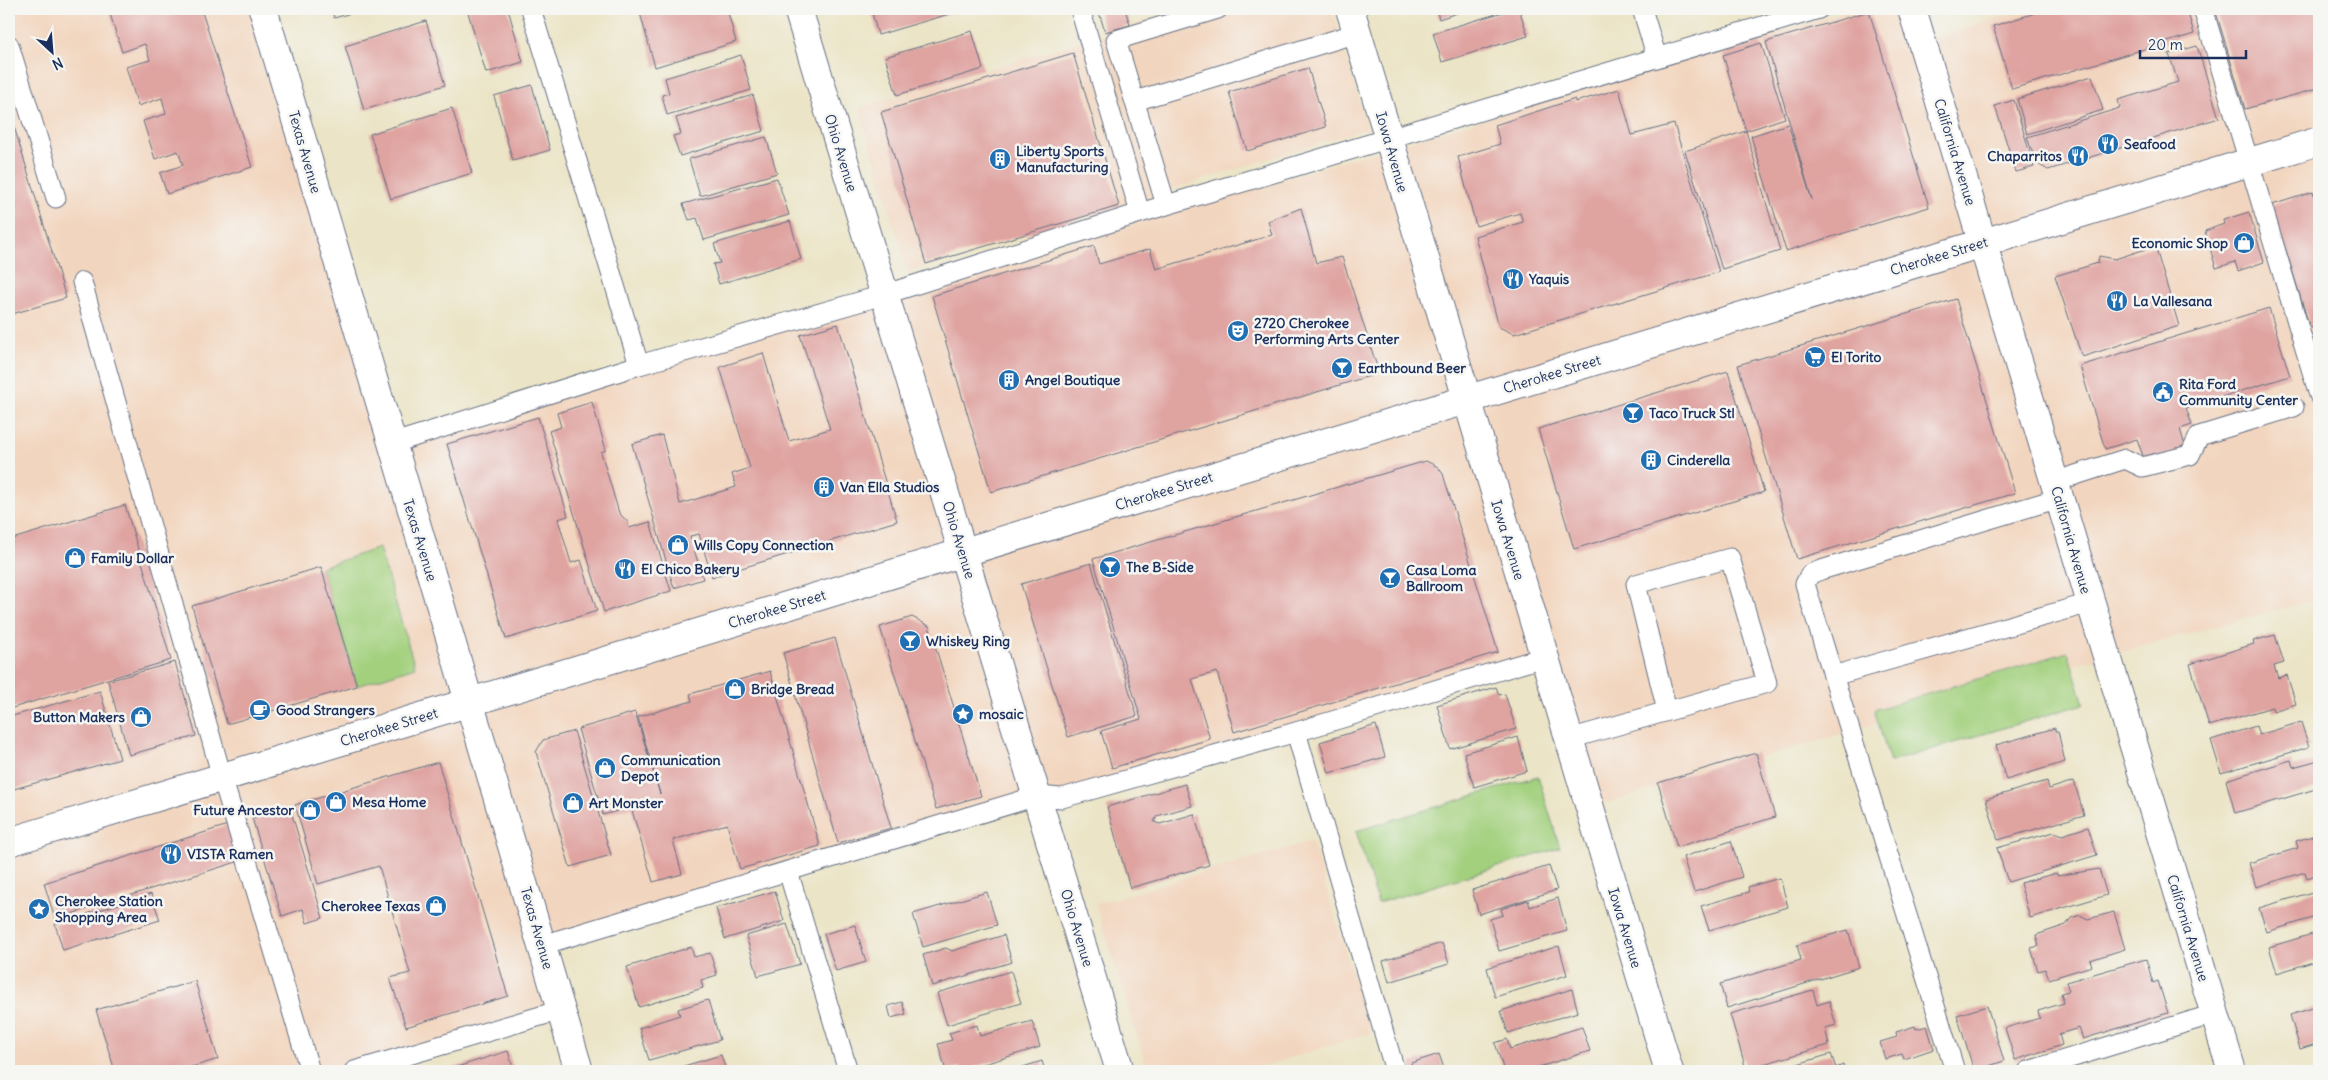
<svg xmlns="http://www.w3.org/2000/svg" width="2328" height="1080" font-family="Delius,sans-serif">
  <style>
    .built { fill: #f2d5be }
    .green { fill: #a2d07d; stroke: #5e806e }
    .building { fill: #dfa3a0 }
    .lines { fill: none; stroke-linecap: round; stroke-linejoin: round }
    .lane-casing { stroke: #646e82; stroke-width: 21 }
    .street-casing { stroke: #646e82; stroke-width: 30 }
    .secondary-casing { stroke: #646e82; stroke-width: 30 }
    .lane { stroke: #fff; stroke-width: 19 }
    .street { stroke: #fff; stroke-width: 28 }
    .secondary { stroke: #fff; stroke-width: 28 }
    .labels { text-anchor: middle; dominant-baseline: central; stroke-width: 5; stroke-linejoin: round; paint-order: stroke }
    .poi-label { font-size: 14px; font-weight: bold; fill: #1b2f5e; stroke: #f6f6f2; text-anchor: start }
    .street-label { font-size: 14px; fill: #1b2f5e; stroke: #f6f6f2 }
  </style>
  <rect width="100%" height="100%" fill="#f6f6f2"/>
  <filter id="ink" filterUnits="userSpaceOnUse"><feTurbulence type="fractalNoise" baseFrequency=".02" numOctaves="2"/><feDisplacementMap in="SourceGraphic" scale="10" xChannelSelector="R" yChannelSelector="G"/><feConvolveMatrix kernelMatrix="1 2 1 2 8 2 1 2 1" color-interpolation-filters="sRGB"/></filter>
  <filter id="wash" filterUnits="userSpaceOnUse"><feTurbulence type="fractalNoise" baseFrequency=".0096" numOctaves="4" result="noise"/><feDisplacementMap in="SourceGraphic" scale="20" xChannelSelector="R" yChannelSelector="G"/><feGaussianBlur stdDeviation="1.12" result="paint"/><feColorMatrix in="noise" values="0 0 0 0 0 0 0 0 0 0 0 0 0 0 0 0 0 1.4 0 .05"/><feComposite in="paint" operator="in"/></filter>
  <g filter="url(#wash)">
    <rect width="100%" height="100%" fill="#ebe4c6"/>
    <g class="built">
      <polygon points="9,9 263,9 391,444 1855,9 1891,9 1902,46 2028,9 2319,9 2319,599 2106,656 1589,808 1544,657 542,944 561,1010 354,1071 9,1071"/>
      <polygon points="1188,9 1332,9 1367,128 908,272 859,108"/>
      <polygon points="1312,841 1370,1033 1249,1071 1148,1071 1096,904"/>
    </g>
    <g class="green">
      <polygon points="379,548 415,667 357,686 321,567"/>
      <polygon points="2068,652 2084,704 1890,762 1874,710"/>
      <polygon points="1538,776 1560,848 1378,903 1356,831"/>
    </g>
    <g id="blocks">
      <g class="building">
        <polygon points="125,9 201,9 252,167 167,194 160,173 183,165 178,151 155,159 143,121 166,114 162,98 138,106 126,67 150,60 145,44 122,52 110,14"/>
        <polygon points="332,9 365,9 334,18"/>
        <polygon points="467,9 508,9 523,62 486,73"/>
        <polygon points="655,9 727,9 736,42 655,67 640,13"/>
        <polygon points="871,9 966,9 878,35"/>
        <polygon points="1098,9 1125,9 1130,25 1105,32"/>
        <polygon points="1436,9 1469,9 1439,19"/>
        <polygon points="1513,9 1519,9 1528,36 1442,62 1433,33"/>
        <polygon points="2048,9 2187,9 2194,34 2012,89 1993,26"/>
        <polygon points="2215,9 2319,9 2319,88 2245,109"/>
        <polygon points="1869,11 1929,207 1786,251 1751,136 1788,124 1812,200 1766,42"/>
        <polygon points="426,21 445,85 364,110 345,46"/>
        <polygon points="972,31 983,69 897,95 885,57"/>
        <polygon points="1761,43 1785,118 1746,131 1780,251 1722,269 1685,151 1746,131 1723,55"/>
        <polygon points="2197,46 2219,118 2048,170 2036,163 2027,137 2120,108 2118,100 2178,82 2169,54"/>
        <polygon points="1073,53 1119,206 926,264 881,112"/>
        <polygon points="741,55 751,90 667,115 662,95 669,93 665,78"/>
        <polygon points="1308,68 1326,127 1247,151 1229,92"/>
        <polygon points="2092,76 2103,110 2027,134 2017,99"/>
        <polygon points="532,85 550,150 513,161 494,96"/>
        <polygon points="1619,89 1632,135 1674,124 1719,272 1514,334 1499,327 1475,236 1523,222 1520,213 1476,226 1458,157 1500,144 1495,125 1575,99 1575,102"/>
        <polygon points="753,95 764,131 680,156 673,136 681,134 676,118"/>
        <polygon points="2014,100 2034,167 2016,172 1995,106"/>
        <polygon points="452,108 472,173 391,199 370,134"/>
        <polygon points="9,110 66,298 9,315"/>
        <polygon points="766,137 777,173 700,196 689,159"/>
        <polygon points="777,178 789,215 704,240 697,218 689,220 683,204"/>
        <polygon points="2313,192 2319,213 2319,326 2310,328 2272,205"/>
        <polygon points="1301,208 1316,263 1342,257 1379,373 991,492 932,296 1094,246 1099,264 1150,249 1156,269 1272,235 1268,221"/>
        <polygon points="2249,212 2264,262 2238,271 2235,262 2216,268 2205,231 2224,224 2223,220"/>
        <polygon points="790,221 801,259 719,284 713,264 720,263 714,244"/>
        <polygon points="2155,246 2179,326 2082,357 2055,276 2098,263 2099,256 2115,259"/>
        <polygon points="1956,299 2015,493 1797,559 1738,365"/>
        <polygon points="2269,308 2290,376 2186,408 2192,425 2180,429 2186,449 2145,462 2137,439 2105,449 2080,366"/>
        <polygon points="838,324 897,521 712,577 699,534 690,536 703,579 674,588 632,444 662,435 680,504 736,487 732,474 750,468 720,367 763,353 789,441 830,429 800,335"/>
        <polygon points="1728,371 1764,492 1574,549 1538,429"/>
        <polygon points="592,402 606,450 601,452 619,513 627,521 629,528 650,522 671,591 604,612 549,431 561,427 557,413"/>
        <polygon points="538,417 568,516 558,519 571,563 581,560 597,611 506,639 447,444"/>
        <polygon points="1426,461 1438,467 1443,474 1498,652 1234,732 1217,672 1192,679 1210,739 1112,768 1101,731 1141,719 1093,559"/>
        <polygon points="125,505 171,660 9,709 9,540"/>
        <polygon points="1091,563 1137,716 1068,737 1021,584"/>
        <polygon points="321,567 357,686 227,724 192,606"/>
        <polygon points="912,617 929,626 981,796 936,809 880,627"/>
        <polygon points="2275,635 2284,663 2274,666 2278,678 2287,675 2296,704 2273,711 2272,707 2209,726 2190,664 2254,644 2253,641"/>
        <polygon points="835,638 891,828 838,843 783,653"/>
        <polygon points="175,662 196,736 129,755 108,681"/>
        <polygon points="770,671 820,846 740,869 727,824 673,840 682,874 653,882 631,807 603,815 578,729 635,712 660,794 638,717 692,701 690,694"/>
        <polygon points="1496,687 1499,695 1505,694 1516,729 1450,749 1437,705"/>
        <polygon points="100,691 120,759 14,789 9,769 9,717"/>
        <polygon points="2301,722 2309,747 2221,773 2211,740 2256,726 2259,735"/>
        <polygon points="1376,725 1385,757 1329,773 1320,742"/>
        <polygon points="2055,728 2055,731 2058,731 2065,762 2006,780 1996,745"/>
        <polygon points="574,731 611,855 570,867 536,752 543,740"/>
        <polygon points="1518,737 1527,771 1474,787 1464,753"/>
        <polygon points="1756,753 1775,817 1677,847 1658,783"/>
        <polygon points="2291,760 2293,767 2319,760 2319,788 2235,813 2226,780"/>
        <polygon points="438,762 508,996 406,1027 390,978 410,973 379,866 318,884 295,805"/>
        <polygon points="2047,781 2049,789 2074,781 2084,815 1998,840 1986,799"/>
        <polygon points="1185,784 1192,806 1157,816 1154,822 1160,824 1194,814 1209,865 1130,888 1107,807"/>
        <polygon points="290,808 323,918 307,923 303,909 282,916 252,818"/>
        <polygon points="228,825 240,861 55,919 44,883"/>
        <polygon points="2088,827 2097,855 2008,882 1997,848 2054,832 2062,835"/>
        <polygon points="2319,834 2319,874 2307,878 2305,872 2256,887 2249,863 2298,848 2296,841"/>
        <polygon points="1731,841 1742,877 1694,892 1683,857"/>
        <polygon points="1549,866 1557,890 1479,914 1472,890"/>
        <polygon points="2099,869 2107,895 2030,918 2020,883 2057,873 2057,876"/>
        <polygon points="1780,878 1788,907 1709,930 1701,906 1749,892 1748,887"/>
        <polygon points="2319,890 2319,916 2267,932 2259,908"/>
        <polygon points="775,891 784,921 725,939 716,908"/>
        <polygon points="987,892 997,925 923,947 913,914"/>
        <polygon points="151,894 160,920 63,950 55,924"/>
        <polygon points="1558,898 1567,931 1499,951 1490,919 1503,915 1501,909 1528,900 1530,907"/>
        <polygon points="2114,912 2125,949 2090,960 2092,966 2049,979 2045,969 2038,971 2031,948 2039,946 2036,935 2066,925 2071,918 2080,915 2088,919"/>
        <polygon points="787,924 800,964 758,976 746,936"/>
        <polygon points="855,925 866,962 836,971 824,934"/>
        <polygon points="1848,930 1859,967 1727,1008 1720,984 1801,960 1797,945"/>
        <polygon points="2319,932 2319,960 2277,973 2269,947"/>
        <polygon points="1004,935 1012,962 932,986 923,955 946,948 952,951"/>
        <polygon points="1442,943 1449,964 1389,982 1383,961"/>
        <polygon points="1559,946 1567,975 1495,997 1487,968"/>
        <polygon points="691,947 694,957 710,953 717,975 701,980 703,988 639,1007 627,967"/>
        <polygon points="2146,959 2153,983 2158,981 2168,1013 2083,1039 2079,1028 2059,1034 2062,1045 2015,1060 2005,1028 2040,1018 2038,1011 2064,1003 2061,993 2069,991 2066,982"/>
        <polygon points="1011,971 1021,1003 947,1025 937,993"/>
        <polygon points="195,981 218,1059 179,1071 115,1071 96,1010"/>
        <polygon points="1572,989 1578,1012 1508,1033 1501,1011"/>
        <polygon points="1813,990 1817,1005 1829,1001 1836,1025 1825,1028 1829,1045 1746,1069 1730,1014"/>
        <polygon points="708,1000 720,1040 649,1060 639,1028 680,1015 678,1009"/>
        <polygon points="902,1002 906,1014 891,1018 888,1006"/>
        <polygon points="1987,1006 2004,1061 1974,1071 1957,1015"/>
        <polygon points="2319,1006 2319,1043 2300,1049 2290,1015"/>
        <polygon points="1032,1021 1040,1047 961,1071 960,1067 946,1071 938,1044 952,1040 949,1033 977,1025 980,1036"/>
        <polygon points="1915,1026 1916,1029 1927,1026 1934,1049 1904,1059 1902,1054 1885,1059 1880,1042 1897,1037 1896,1032"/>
        <polygon points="1582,1027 1590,1051 1526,1071 1516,1071 1516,1069 1504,1071 1495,1043 1507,1039 1510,1049"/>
        <polygon points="508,1051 514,1071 444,1071"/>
        <polygon points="1439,1054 1445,1071 1413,1071 1411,1063"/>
        <polygon points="1831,1054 1836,1068 1843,1065 1845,1071 1774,1071"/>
        <polygon points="721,1055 726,1071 667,1071"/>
        <polygon points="1042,1061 1045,1071 1010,1071"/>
        <polygon points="991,1067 993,1071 979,1071"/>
        <polygon points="1598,1067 1599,1071 1585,1071"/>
      </g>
    </g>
  </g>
  <g filter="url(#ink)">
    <use href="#blocks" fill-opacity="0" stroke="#646e82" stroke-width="1"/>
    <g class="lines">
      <g class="lane-casing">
        <g id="lane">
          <polyline points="531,9 639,365"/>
          <polyline points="1080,9 1140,213"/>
          <polyline points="1642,9 1657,58"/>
          <polyline points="2203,9 2319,395"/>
          <polyline points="9,45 56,198"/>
          <polyline points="1135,101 1357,33"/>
          <polyline points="1166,205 1116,40 1218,9"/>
          <polyline points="82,282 222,777 310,1071"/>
          <polyline points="391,444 639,365 883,295 1140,213 1819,9"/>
          <polyline points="2054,482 2125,459 2142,467 2190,455 2199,436 2294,407"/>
          <polyline points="1833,676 2090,603"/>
          <polyline points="1296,732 1395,1071"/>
          <polyline points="1569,739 1767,683 1730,558 1636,584 1667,711"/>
          <polyline points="788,871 848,1071"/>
          <polyline points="542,945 1037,796 1062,798 1296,732 1544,657"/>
          <polyline points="354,1071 561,1010"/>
          <polyline points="1955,1071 1805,584 1810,574 1821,570 2059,498"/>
          <polyline points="2028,1071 2214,1014"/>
        </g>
      </g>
      <g class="street-casing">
        <g id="street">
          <path d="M263,9C367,363 473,717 579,1071"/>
          <polyline points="798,9 1120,1071"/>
          <polyline points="1350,9 1669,1071"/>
          <polyline points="1912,9 2232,1071"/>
        </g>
      </g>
      <g class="secondary-casing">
        <polyline id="secondary" points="9,842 2319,141"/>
      </g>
      <use href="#lane" class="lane"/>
      <use href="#street" class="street"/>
      <use href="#secondary" class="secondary"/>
    </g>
  </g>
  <defs>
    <g id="restaurant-disc" transform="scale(1.125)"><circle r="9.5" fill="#1f6fb2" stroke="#f6f6f2"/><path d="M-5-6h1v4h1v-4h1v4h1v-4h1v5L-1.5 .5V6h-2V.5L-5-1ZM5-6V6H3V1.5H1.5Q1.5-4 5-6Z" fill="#fff"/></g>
    <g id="building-disc" transform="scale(1.125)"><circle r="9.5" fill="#1f6fb2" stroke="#f6f6f2"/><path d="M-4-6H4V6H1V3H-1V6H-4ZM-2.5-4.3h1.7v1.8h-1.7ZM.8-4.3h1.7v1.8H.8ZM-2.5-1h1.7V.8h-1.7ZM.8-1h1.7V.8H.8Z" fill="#fff"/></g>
    <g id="shop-disc" transform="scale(1.125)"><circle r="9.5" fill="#1f6fb2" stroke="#f6f6f2"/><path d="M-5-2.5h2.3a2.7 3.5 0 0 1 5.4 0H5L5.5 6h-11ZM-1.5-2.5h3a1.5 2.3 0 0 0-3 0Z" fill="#fff"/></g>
    <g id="theatre-disc" transform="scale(1.125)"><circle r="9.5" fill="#1f6fb2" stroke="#f6f6f2"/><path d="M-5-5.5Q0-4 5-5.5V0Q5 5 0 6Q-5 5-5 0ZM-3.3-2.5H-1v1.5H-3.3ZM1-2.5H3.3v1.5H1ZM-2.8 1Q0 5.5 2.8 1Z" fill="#fff"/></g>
    <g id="supermarket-disc" transform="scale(1.125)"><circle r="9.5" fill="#1f6fb2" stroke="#f6f6f2"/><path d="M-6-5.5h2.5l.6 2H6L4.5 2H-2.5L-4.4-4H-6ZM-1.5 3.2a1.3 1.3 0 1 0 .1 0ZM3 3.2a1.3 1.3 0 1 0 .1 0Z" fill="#fff"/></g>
    <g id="bar-disc" transform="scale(1.125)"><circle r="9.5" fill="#1f6fb2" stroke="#f6f6f2"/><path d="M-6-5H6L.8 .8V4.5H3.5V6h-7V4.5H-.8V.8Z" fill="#fff"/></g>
    <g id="civic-disc" transform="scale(1.125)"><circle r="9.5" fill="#1f6fb2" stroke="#f6f6f2"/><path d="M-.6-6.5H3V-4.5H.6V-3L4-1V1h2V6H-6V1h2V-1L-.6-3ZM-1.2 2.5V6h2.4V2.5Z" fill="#fff"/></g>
    <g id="cafe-disc" transform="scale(1.125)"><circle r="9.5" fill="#1f6fb2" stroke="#f6f6f2"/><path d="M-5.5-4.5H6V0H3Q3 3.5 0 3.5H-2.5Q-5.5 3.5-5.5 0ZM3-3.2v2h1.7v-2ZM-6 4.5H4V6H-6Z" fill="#fff"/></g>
    <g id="sight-disc" transform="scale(1.125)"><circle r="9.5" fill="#1f6fb2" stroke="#f6f6f2"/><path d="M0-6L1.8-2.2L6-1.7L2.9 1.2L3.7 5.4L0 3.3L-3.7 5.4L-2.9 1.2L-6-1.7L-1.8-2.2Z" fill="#fff"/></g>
  </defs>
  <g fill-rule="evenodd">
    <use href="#restaurant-disc" x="2108" y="144"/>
    <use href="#restaurant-disc" x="2078" y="156"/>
    <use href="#building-disc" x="1000" y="159"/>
    <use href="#shop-disc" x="2244" y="243"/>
    <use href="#restaurant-disc" x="1513" y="279"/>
    <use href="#restaurant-disc" x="2117" y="301"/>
    <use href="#theatre-disc" x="1238" y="331"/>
    <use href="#supermarket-disc" x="1815" y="357"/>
    <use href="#bar-disc" x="1342" y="368"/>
    <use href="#building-disc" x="1009" y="380"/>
    <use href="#civic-disc" x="2163" y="392"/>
    <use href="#bar-disc" x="1633" y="413"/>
    <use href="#building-disc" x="1651" y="460"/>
    <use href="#building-disc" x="824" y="487"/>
    <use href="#shop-disc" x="678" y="545"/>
    <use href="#shop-disc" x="75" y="558"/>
    <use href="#bar-disc" x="1110" y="567"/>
    <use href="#restaurant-disc" x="625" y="569"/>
    <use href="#bar-disc" x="1390" y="578"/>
    <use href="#bar-disc" x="910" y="641"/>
    <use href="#shop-disc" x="735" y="689"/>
    <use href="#cafe-disc" x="260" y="710"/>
    <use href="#sight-disc" x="963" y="714"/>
    <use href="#shop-disc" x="141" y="717"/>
    <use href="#shop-disc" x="605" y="768"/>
    <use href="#shop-disc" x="336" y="802"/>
    <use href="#shop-disc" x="573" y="803"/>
    <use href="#shop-disc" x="310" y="810"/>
    <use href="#restaurant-disc" x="171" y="854"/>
    <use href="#shop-disc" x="436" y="906"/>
    <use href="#sight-disc" x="39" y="909"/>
  </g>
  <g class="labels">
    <g class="poi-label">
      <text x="2124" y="144">Seafood</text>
      <text x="1016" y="151">Liberty Sports<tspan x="1016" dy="16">Manufacturing</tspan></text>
      <text x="2062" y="156" text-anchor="end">Chaparritos</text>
      <text x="2228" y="243" text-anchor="end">Economic Shop</text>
      <text x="1529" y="279">Yaquis</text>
      <text x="2133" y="301">La Vallesana</text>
      <text x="1254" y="323">2720 Cherokee<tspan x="1254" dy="16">Performing Arts Center</tspan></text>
      <text x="1831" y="357">El Torito</text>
      <text x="1358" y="368">Earthbound Beer</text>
      <text x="1025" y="380">Angel Boutique</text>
      <text x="2179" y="384">Rita Ford<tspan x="2179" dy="16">Community Center</tspan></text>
      <text x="1649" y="413">Taco Truck Stl</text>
      <text x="1667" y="460">Cinderella</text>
      <text x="840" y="487">Van Ella Studios</text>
      <text x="694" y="545">Wills Copy Connection</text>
      <text x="91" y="558">Family Dollar</text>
      <text x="1126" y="567">The B-Side</text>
      <text x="641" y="569">El Chico Bakery</text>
      <text x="1406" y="570">Casa Loma<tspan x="1406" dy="16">Ballroom</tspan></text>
      <text x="926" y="641">Whiskey Ring</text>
      <text x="751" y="689">Bridge Bread</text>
      <text x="276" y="710">Good Strangers</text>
      <text x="979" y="714">mosaic</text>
      <text x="125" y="717" text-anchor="end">Button Makers</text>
      <text x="621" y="760">Communication<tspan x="621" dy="16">Depot</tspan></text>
      <text x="352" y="802">Mesa Home</text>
      <text x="589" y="803">Art Monster</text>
      <text x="294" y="810" text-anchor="end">Future Ancestor</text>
      <text x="187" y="854">VISTA Ramen</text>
      <text x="55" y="901">Cherokee Station<tspan x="55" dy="16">Shopping Area</tspan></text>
      <text x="420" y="906" text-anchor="end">Cherokee Texas</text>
    </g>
    <g class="street-label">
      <text transform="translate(305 152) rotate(74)">Texas Avenue</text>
      <text transform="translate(1392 152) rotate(74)">Iowa Avenue</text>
      <text transform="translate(1955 152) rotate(73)">California Avenue</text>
      <text transform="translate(841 153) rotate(73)">Ohio Avenue</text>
      <text transform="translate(1939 256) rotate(-17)">Cherokee Street</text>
      <text transform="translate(1552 374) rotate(-17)">Cherokee Street</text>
      <text transform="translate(1164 491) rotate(-17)">Cherokee Street</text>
      <text transform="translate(420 540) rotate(73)">Texas Avenue</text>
      <text transform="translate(959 540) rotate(73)">Ohio Avenue</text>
      <text transform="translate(1508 540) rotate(73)">Iowa Avenue</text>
      <text transform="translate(2071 540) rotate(74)">California Avenue</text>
      <text transform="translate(777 609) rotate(-17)">Cherokee Street</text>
      <text transform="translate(389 727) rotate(-17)">Cherokee Street</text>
      <text transform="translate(537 928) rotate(74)">Texas Avenue</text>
      <text transform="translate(1077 928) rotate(73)">Ohio Avenue</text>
      <text transform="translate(1625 928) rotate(73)">Iowa Avenue</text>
      <text transform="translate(2188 928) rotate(73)">California Avenue</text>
    </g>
  </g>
  <rect width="2328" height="1080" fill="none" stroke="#f6f6f2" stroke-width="30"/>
  <g transform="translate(52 52) rotate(154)" stroke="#f6f6f2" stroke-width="4" paint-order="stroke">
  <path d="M0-4L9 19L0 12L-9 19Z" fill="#1b2f5e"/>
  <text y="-8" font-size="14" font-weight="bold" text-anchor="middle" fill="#1b2f5e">N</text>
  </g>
  <path d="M2140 50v8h106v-8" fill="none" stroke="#1b2f5e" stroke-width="2.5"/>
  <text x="2148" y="50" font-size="15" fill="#1b2f5e" stroke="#f6f6f2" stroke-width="4" paint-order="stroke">20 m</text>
</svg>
